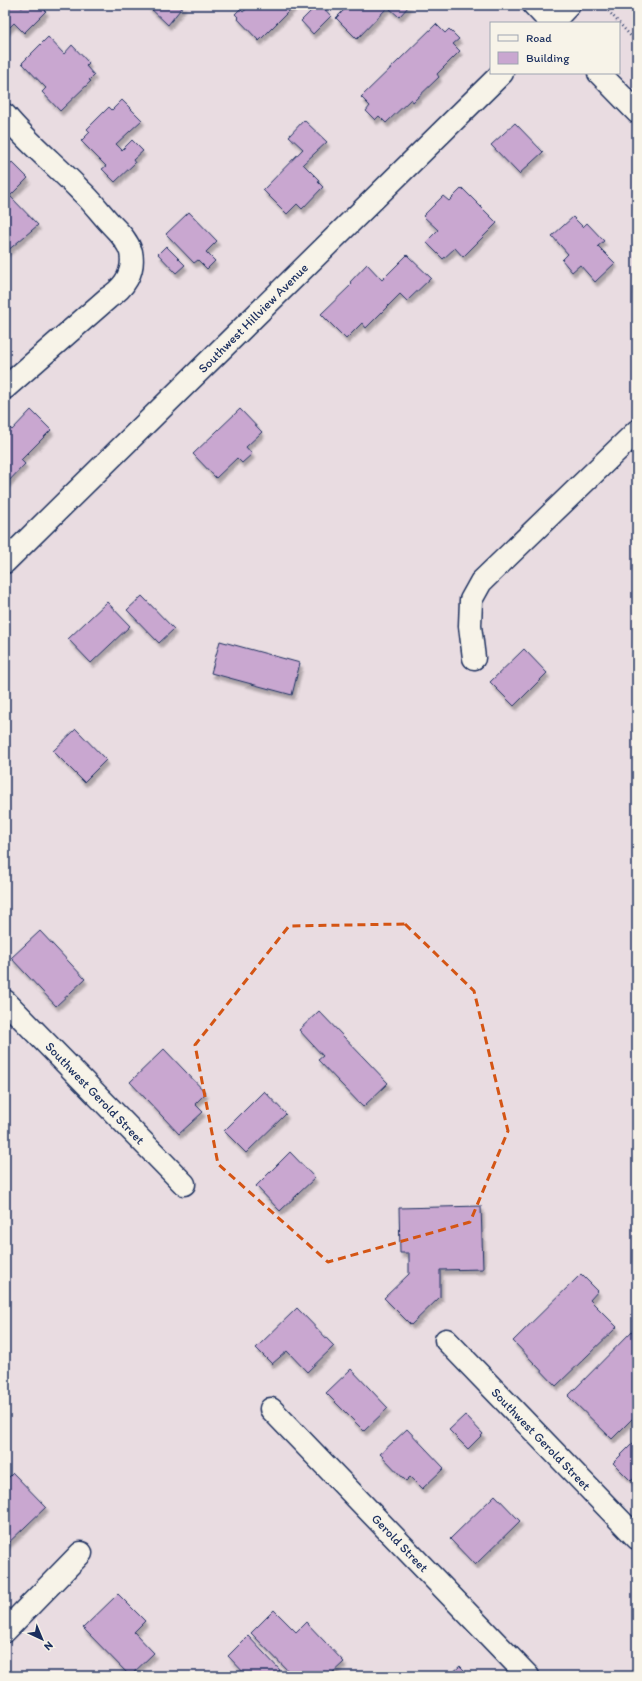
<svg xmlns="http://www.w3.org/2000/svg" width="642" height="1681" font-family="Itim,sans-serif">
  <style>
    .building { fill: #c9a7d0; stroke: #1b2f5e; filter: url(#shadow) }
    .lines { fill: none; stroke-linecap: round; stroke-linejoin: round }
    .minor-casing { stroke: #1b2f5e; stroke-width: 25 }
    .major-casing { stroke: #1b2f5e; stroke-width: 25 }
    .path { stroke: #1b2f5e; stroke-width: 2.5; stroke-dasharray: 1 3; stroke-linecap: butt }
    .minor { stroke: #f7f3e8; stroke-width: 22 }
    .major { stroke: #f7f3e8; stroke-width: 22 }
    .marked { fill: none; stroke: #d45514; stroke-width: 3; stroke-dasharray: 8 5; stroke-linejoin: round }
    .labels { text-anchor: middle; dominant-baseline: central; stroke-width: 4; stroke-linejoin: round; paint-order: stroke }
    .street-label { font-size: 13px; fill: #1b2f5e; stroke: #f7f3e8 }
  </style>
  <defs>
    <filter id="shadow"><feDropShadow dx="2.5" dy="4.5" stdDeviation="1" flood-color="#0004"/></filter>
  </defs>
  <rect width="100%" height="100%" fill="#e9dce1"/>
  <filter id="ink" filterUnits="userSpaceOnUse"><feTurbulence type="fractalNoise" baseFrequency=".025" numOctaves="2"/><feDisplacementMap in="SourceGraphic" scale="8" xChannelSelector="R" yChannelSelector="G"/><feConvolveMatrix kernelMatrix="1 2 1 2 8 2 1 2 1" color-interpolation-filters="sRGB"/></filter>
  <g filter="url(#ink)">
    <g class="building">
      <polygon points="5,5 18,5 22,8 25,5 39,5 46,11 24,33 14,23 5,32"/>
      <polygon points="147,5 184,5 168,25"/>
      <polygon points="251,5 295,5 259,41 237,18 238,17 235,14 240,9 243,12"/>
      <polygon points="317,5 321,5 331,16 313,34 301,21"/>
      <polygon points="349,5 410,5 399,17 388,7 357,39 336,18"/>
      <polygon points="436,24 445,33 449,29 459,39 453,44 460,51 437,74 439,77 413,102 411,99 386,123 379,116 375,120 366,111 370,106 361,97"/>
      <polygon points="48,37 64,54 72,45 89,63 86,66 94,75 89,80 91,81 60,111 42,92 46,88 22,63"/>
      <polygon points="122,100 142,120 116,144 122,150 132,140 143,151 133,160 135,163 115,182 102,169 106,166 81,141 90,132 87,129 109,107 112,110"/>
      <polygon points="304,120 327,142 303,164 319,180 318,182 323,187 302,209 297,204 287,214 263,190 303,149 289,136"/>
      <polygon points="515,123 543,152 519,174 491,145"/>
      <polygon points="12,162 28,178 10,196 38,225 6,252 5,169"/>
      <polygon points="462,188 497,223 463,257 455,248 443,259 426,242 438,230 423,216 443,196 449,201"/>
      <polygon points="189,212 217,241 206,252 215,261 207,269 198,260 194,263 166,234"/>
      <polygon points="573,217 583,227 587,223 604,241 598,246 615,263 595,282 580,265 572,272 562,260 568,254 552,236"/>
      <polygon points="166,246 185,265 176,273 158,254"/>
      <polygon points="407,255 431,278 407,301 400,294 366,328 362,323 346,339 321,314 352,284 350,282 367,264 382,280"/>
      <polygon points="240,409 262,432 246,447 252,454 242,463 237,458 216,478 193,454"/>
      <polygon points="31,410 51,430 21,460 25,464 5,485 5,427 7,425 12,430"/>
      <polygon points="142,596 174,629 159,643 127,610"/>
      <polygon points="107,602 130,626 91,663 68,639"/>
      <polygon points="220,641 300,663 292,695 211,673"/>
      <polygon points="524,649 547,673 514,706 490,682"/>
      <polygon points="76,729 106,760 84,782 53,751"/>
      <polygon points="40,931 85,979 56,1006 11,958"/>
      <polygon points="319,1011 388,1083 363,1107 318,1060 323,1056 299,1030"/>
      <polygon points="164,1049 206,1093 195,1104 203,1112 179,1134 130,1082"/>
      <polygon points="264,1091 286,1114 246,1153 224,1131"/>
      <polygon points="290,1152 315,1178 280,1211 256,1186"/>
      <polygon points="481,1206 483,1269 440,1270 440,1297 411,1325 384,1298 409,1274 409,1253 400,1253 399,1208"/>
      <polygon points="581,1274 598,1291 590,1300 617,1327 556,1386 513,1341"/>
      <polygon points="297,1308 334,1346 307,1372 287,1351 272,1364 256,1348"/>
      <polygon points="637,1326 637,1414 612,1439 568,1396"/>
      <polygon points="351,1369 388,1408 364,1431 326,1393"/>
      <polygon points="465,1415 483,1434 468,1449 449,1430"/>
      <polygon points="407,1429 444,1468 422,1489 410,1477 406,1481 380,1454"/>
      <polygon points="637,1439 637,1475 631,1481 613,1463"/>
      <polygon points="13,1473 46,1507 5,1546 5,1481"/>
      <polygon points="495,1495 520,1521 475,1565 450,1539"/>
      <polygon points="118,1594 145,1621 134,1632 154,1653 130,1676 83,1628"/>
      <polygon points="274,1610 296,1632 306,1622 344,1662 329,1676 293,1676 251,1633"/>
      <polygon points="248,1636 280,1670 274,1676 247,1676 228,1656"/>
      <polygon points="460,1666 470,1676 449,1676"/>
    </g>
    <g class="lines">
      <g class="minor-casing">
        <g id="minor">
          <polyline points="552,23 569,5"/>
          <path d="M5,115C28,143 56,165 81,191C91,200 99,211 108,221C117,231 127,239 131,252C135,272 124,288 108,298L5,388"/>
          <polyline points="5,562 502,73"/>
          <polyline points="474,658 470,626 471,600 481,582 637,431"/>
          <polyline points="5,1001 184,1184"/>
          <polyline points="446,1340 637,1538"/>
          <polyline points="271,1409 528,1676"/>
          <polyline points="5,1631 81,1553"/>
        </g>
      </g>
      <g class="major-casing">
        <g id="major">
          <polyline points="534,5 551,23"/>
          <polyline points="599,73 637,112"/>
        </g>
      </g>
      <polyline class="path" points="603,5 637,43"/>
      <use href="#minor" class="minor"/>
      <use href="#major" class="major"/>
    </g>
  </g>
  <path class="marked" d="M405,924L474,991L508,1131L470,1222L328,1262L218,1164L195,1045L289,926Z"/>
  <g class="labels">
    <g class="street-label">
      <text transform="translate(253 318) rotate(-45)">Southwest Hillview Avenue</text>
      <text transform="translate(95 1093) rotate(46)">Southwest Gerold Street</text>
      <text transform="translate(541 1439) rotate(46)">Southwest Gerold Street</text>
      <text transform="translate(400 1543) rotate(46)">Gerold Street</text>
    </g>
  </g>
  <rect width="642" height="1681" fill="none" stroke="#f7f3e8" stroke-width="20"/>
  <rect x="10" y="10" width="622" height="1661" fill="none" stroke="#1b2f5e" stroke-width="1.5" filter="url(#ink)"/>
  <rect x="490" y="22" width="130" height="52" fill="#f7f3e8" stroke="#9fa5b1"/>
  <rect x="498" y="35" width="20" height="6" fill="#f7f3e8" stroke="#9fa5b1"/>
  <text x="526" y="42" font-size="12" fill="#1b2f5e">Road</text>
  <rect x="498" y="52" width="20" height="12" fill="#c9a7d0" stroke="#9fa5b1"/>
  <text x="526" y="62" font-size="12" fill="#1b2f5e">Building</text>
  <g transform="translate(42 1639) rotate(136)" stroke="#f7f3e8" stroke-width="3" paint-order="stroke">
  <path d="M0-3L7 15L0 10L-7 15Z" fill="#1b2f5e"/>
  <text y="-6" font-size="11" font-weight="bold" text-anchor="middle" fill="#1b2f5e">N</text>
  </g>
</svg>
